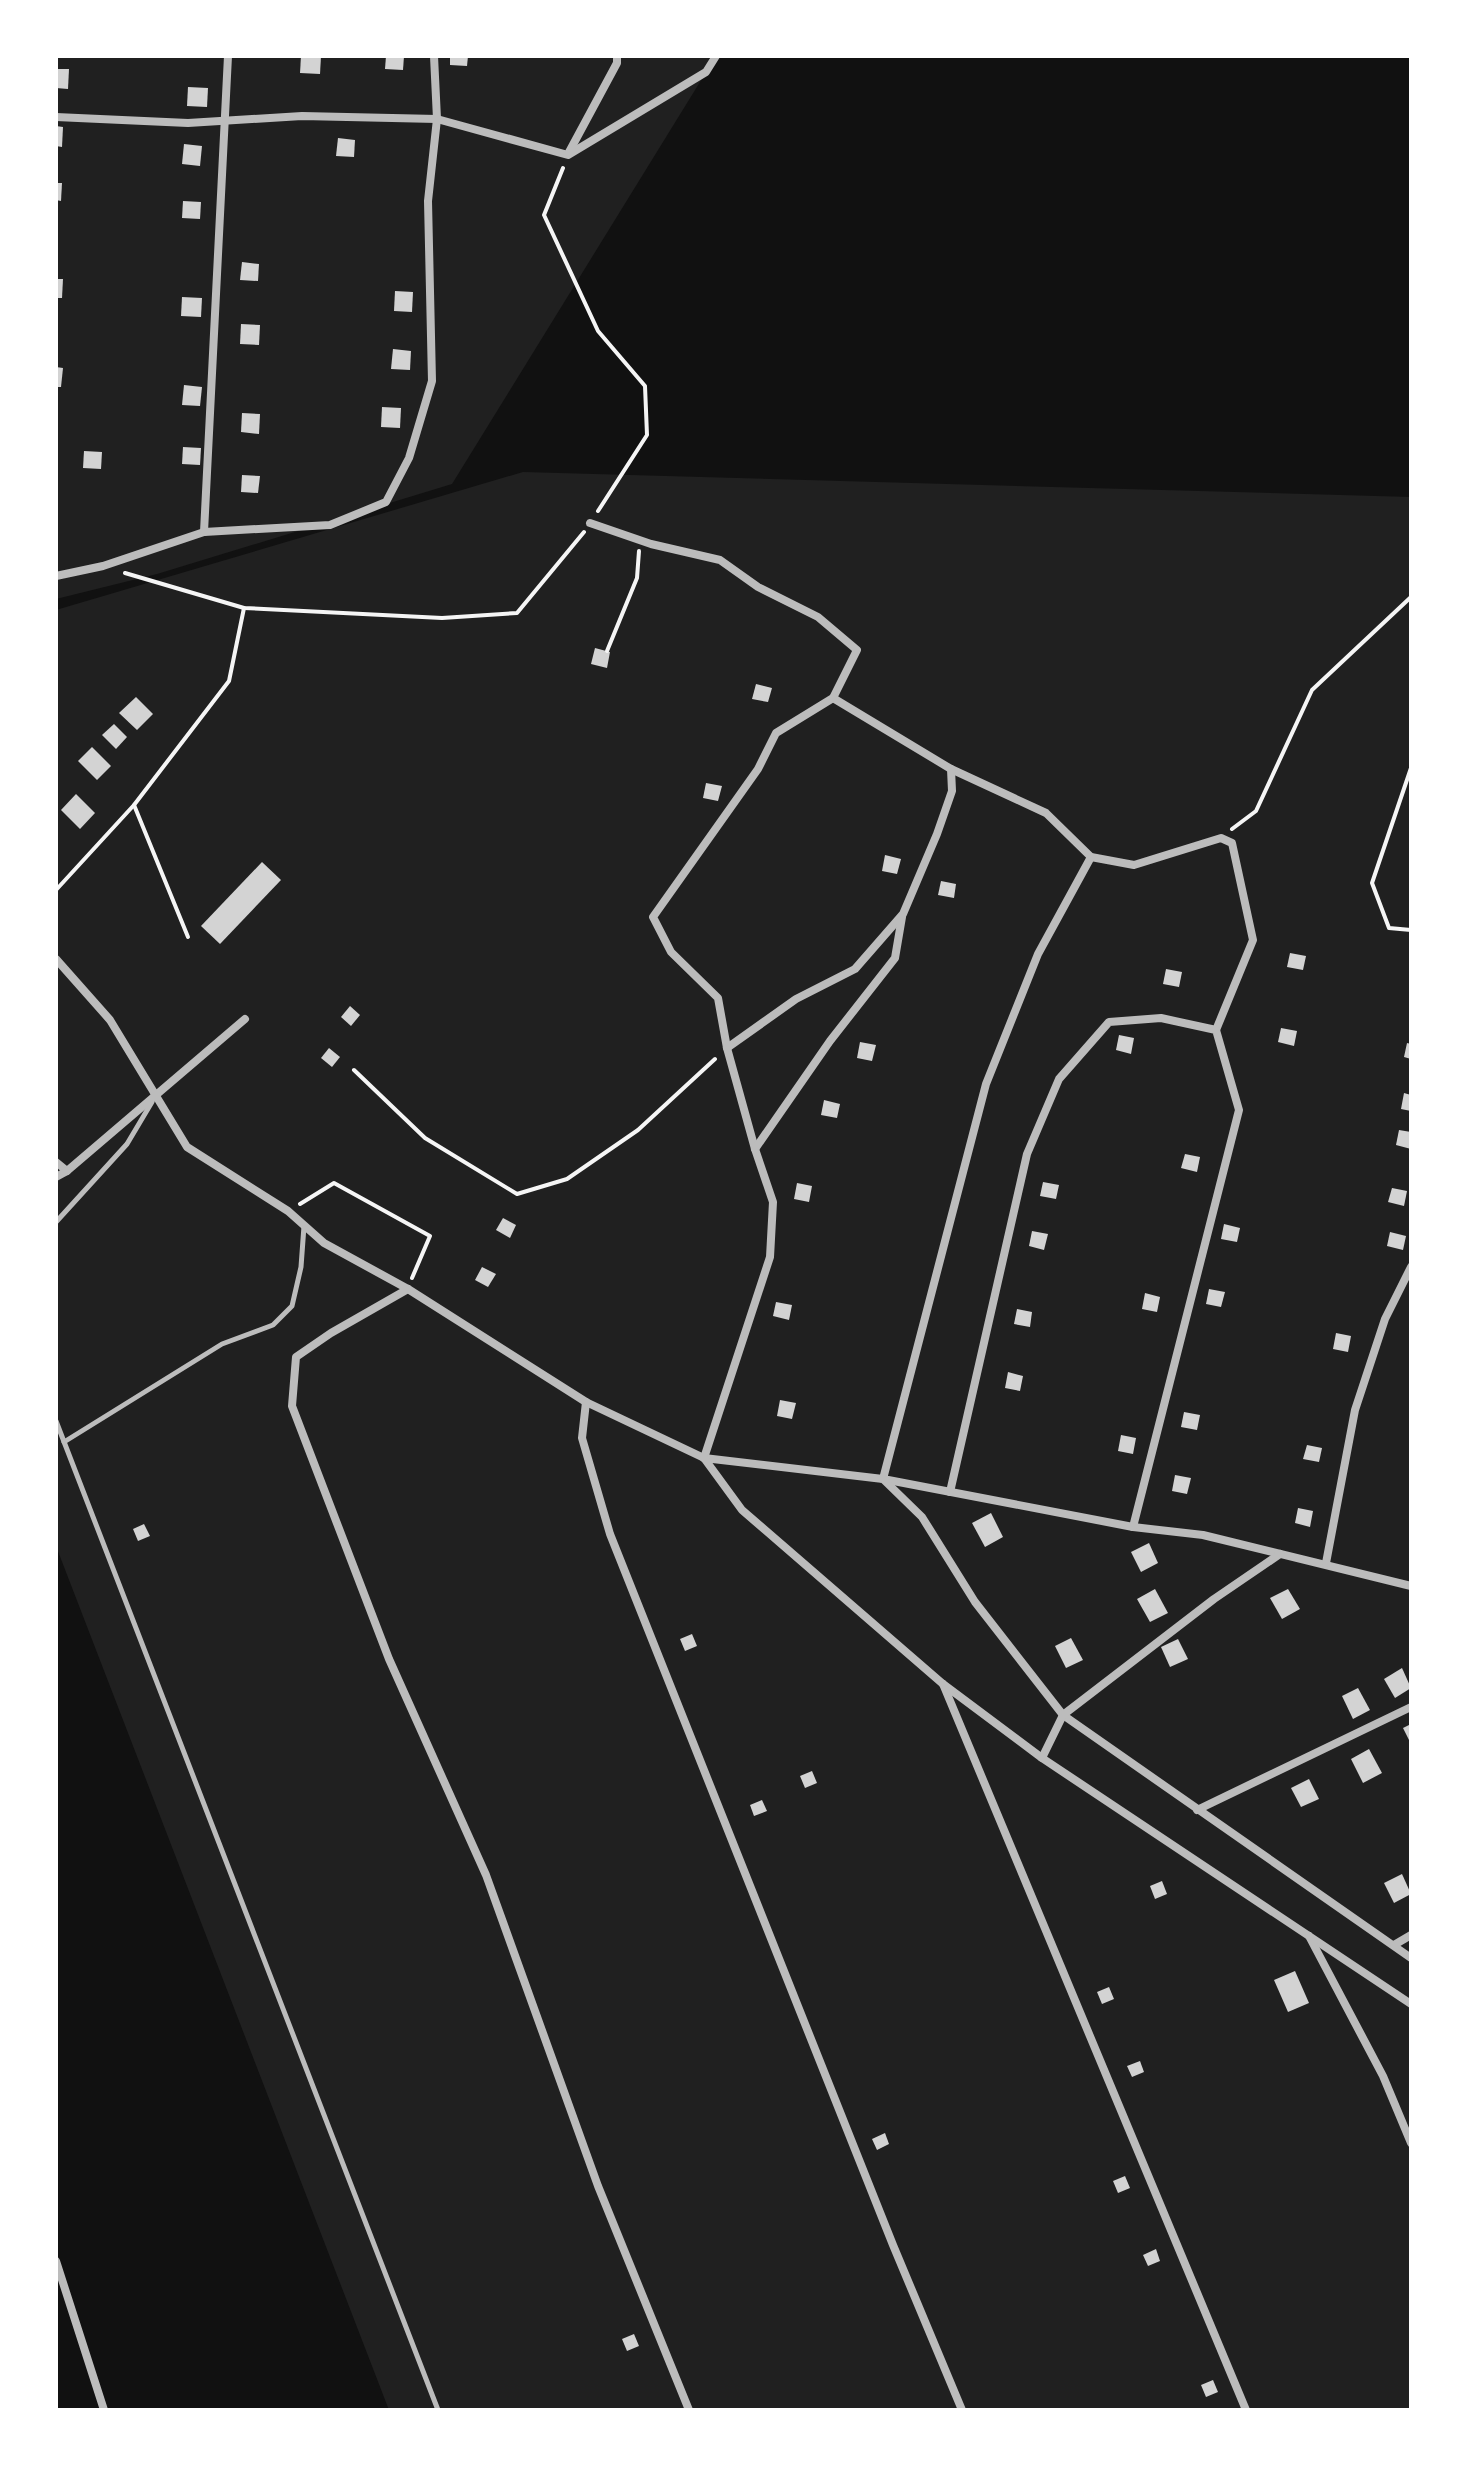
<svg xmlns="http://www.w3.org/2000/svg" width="1467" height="2466" font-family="Commissioner,sans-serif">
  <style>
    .green { fill: #202020 }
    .building { fill: #d3d3d3 }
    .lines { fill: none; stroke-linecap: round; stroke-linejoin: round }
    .path { stroke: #f5f5f5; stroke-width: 4 }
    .service { stroke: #bcbcbc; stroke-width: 5 }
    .minor { stroke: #bcbcbc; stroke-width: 8 }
  </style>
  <rect width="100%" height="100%" fill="#111"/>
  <g class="green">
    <polygon points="56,56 716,56 452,484 157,574 56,599"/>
    <polygon points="523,472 1411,497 1411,2410 389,2410 56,1546 56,610"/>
  </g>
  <g class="building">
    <polygon points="301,56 321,56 320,74 300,73"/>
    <polygon points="386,56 404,56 403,70 385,69"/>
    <polygon points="450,56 468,56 467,66 450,65"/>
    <polygon points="56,69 69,69 68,89 56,88"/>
    <polygon points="188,87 208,88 207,107 187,106"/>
    <polygon points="56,126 63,127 62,147 56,146"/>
    <polygon points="338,138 355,140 354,157 336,156"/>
    <polygon points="184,144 202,146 200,166 182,164"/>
    <polygon points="56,183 62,183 61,201 56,200"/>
    <polygon points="183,201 201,202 200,219 182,218"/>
    <polygon points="242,262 259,264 258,281 240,280"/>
    <polygon points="56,279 63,279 62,298 56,298"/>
    <polygon points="395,291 413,292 412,312 394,311"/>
    <polygon points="182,297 202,298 201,317 181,316"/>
    <polygon points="241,324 260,325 259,345 240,344"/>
    <polygon points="393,349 411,351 410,370 391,369"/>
    <polygon points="56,367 63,368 61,387 56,387"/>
    <polygon points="184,385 202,387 200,406 182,405"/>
    <polygon points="382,407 401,408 400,428 381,427"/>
    <polygon points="242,413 260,414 259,434 241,432"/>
    <polygon points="183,447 201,448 200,465 182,464"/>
    <polygon points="84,451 102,452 101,469 83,468"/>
    <polygon points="242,475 260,476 258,493 241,492"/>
    <polygon points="595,648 610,652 607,668 591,664"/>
    <polygon points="756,684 772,688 768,702 752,699"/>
    <polygon points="136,697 153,714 137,730 119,713"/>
    <polygon points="114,724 127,737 116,749 102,735"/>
    <polygon points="92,747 111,766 97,780 78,761"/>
    <polygon points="706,783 722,786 718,801 703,798"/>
    <polygon points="76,794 95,813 80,829 61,810"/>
    <polygon points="885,855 901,859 897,874 882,871"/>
    <polygon points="262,862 281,880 220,944 201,926"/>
    <polygon points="941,881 956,884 954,898 938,895"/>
    <polygon points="1290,953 1306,956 1303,970 1287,967"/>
    <polygon points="1166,969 1182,972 1179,987 1163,984"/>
    <polygon points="350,1006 360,1015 351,1026 341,1017"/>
    <polygon points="1281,1028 1297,1031 1294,1046 1278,1042"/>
    <polygon points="1119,1035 1134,1038 1131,1054 1116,1050"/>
    <polygon points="860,1042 876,1045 872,1061 857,1058"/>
    <polygon points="1407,1043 1411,1044 1411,1059 1404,1057"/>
    <polygon points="329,1048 340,1057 332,1067 321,1058"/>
    <polygon points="1404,1093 1411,1095 1411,1111 1401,1109"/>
    <polygon points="824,1100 840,1104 837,1118 821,1115"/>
    <polygon points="1399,1130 1411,1132 1411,1149 1396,1145"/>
    <polygon points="1185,1154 1200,1157 1197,1172 1181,1168"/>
    <polygon points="1043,1182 1059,1185 1056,1199 1040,1196"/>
    <polygon points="797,1183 812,1186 809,1202 794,1199"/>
    <polygon points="1392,1188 1407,1191 1404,1206 1388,1202"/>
    <polygon points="503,1218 516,1225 510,1238 496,1230"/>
    <polygon points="1224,1224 1240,1228 1237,1242 1221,1239"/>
    <polygon points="1032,1231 1048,1234 1044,1250 1029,1246"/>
    <polygon points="1390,1232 1406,1236 1403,1250 1387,1246"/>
    <polygon points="482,1267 496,1274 488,1287 475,1280"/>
    <polygon points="1209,1289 1225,1292 1221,1307 1206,1304"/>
    <polygon points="1145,1293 1160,1297 1157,1312 1142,1309"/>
    <polygon points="776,1302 792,1305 789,1320 773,1316"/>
    <polygon points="1017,1309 1032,1312 1030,1327 1014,1324"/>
    <polygon points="1336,1333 1351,1336 1348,1352 1333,1349"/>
    <polygon points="1008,1372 1023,1376 1020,1391 1005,1388"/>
    <polygon points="780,1400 796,1403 792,1419 777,1416"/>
    <polygon points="1184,1412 1200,1415 1197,1430 1181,1427"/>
    <polygon points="1121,1435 1136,1438 1133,1454 1118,1451"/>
    <polygon points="1307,1445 1322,1448 1319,1462 1303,1459"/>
    <polygon points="1175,1475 1191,1478 1187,1494 1172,1491"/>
    <polygon points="1298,1508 1313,1511 1310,1527 1295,1523"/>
    <polygon points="991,1513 1003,1537 985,1547 972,1523"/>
    <polygon points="144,1524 150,1536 138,1541 133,1529"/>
    <polygon points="1149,1543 1158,1563 1141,1572 1131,1552"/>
    <polygon points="1155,1589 1168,1613 1150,1622 1137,1599"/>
    <polygon points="1288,1589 1300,1609 1282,1619 1270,1598"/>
    <polygon points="692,1634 697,1646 685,1651 680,1639"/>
    <polygon points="1071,1638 1083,1660 1066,1668 1055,1646"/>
    <polygon points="1178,1639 1188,1659 1170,1667 1161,1647"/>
    <polygon points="1402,1668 1411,1688 1395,1698 1384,1679"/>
    <polygon points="1358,1688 1370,1710 1353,1719 1342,1696"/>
    <polygon points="1411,1724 1411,1744 1403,1728"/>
    <polygon points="1369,1749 1382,1773 1363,1783 1351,1759"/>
    <polygon points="812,1771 817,1783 805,1788 800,1776"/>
    <polygon points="1309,1779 1319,1799 1301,1807 1291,1788"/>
    <polygon points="762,1800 767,1811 754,1816 750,1805"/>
    <polygon points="1402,1874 1411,1894 1394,1903 1384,1883"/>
    <polygon points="1162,1881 1167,1894 1155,1899 1150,1886"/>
    <polygon points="1295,1971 1309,2003 1288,2012 1274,1980"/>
    <polygon points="1109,1987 1114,1999 1102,2004 1097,1992"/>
    <polygon points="1140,2061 1144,2072 1132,2077 1127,2066"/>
    <polygon points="885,2133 889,2144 877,2150 872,2139"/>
    <polygon points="1125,2176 1130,2188 1118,2193 1113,2181"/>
    <polygon points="1156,2249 1160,2261 1148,2266 1143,2255"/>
    <polygon points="634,2334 639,2346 627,2351 622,2339"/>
    <polygon points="1213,2380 1218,2392 1206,2397 1201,2385"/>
  </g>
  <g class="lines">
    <g class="path">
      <polyline points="563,168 544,215 598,331 645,386 647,435 598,511"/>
      <polyline points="125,573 244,608 442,618 517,613 584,532"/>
      <polyline points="607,651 637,578 639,551"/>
      <polyline points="1411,768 1372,883 1389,928 1411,930"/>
      <polyline points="134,805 188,937"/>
      <polyline points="1232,829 1256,811 1312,690 1411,597"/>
      <polyline points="56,890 134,805 229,681 244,608"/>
      <polyline points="354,1070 425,1138 517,1194 567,1179 638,1130 715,1059"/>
      <polyline points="300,1204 334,1183 430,1236 412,1278"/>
    </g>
    <g class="service">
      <polyline points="56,1222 127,1144 152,1102"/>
      <polyline points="56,1421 438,2410"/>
      <polyline points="64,1442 222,1344 273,1325 292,1306 301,1267 304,1226"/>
    </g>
    <g class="minor">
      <polyline points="56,117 188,123 302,116 437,119 568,155 706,72 716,56"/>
      <polyline points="568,154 617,63 617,56"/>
      <polyline points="590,523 651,544 720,560 758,587 818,617 857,650 833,698 776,733 758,769 653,917 671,952 718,998 727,1048 755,1149 773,1202 770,1257 704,1458"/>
      <polyline points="204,532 228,56"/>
      <polyline points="56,576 103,566 204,532 330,525 386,502 409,458 432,381 428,201 437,119 434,56"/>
      <polyline points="951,769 1046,813 1091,857 1134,865 1221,838 1232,843 1253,940 1216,1030"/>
      <polyline points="1091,857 1038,954 986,1084 883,1479 1133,1527 1203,1535 1411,1586"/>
      <polyline points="56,959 110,1020 187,1147 288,1211 324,1243 408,1289 586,1402 704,1458 883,1479 922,1517 975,1602 1063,1715 1411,1958"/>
      <polyline points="727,1048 796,999 855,969 903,914 937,834 952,791 951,769 833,698"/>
      <polyline points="755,1149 830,1041 895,958 902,917"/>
      <polyline points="56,1162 67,1171"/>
      <polyline points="56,1177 67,1171 245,1019"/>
      <polyline points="408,1289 331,1333 296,1357 292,1406 389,1659 486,1875 598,2186 689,2410"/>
      <polyline points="586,1402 582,1438 610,1534 893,2245 962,2410"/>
      <polyline points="704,1458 742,1510 943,1684 1042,1758 1411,2004"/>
      <polyline points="950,1492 1027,1154 1059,1079 1109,1022 1161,1018 1216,1030 1239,1110 1133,1527"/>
      <polyline points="1326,1563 1355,1410 1385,1319 1411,1267"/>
      <polyline points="943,1684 1246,2410"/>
      <polyline points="1042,1758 1063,1715 1214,1599 1280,1554"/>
      <polyline points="1197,1810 1411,1707"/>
      <polyline points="1309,1936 1383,2076 1411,2143"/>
      <polyline points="1394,1945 1411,1935"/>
      <polyline points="56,2261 104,2410"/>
    </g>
  </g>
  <rect width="1467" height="2466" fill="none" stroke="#ffffff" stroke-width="116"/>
</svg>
